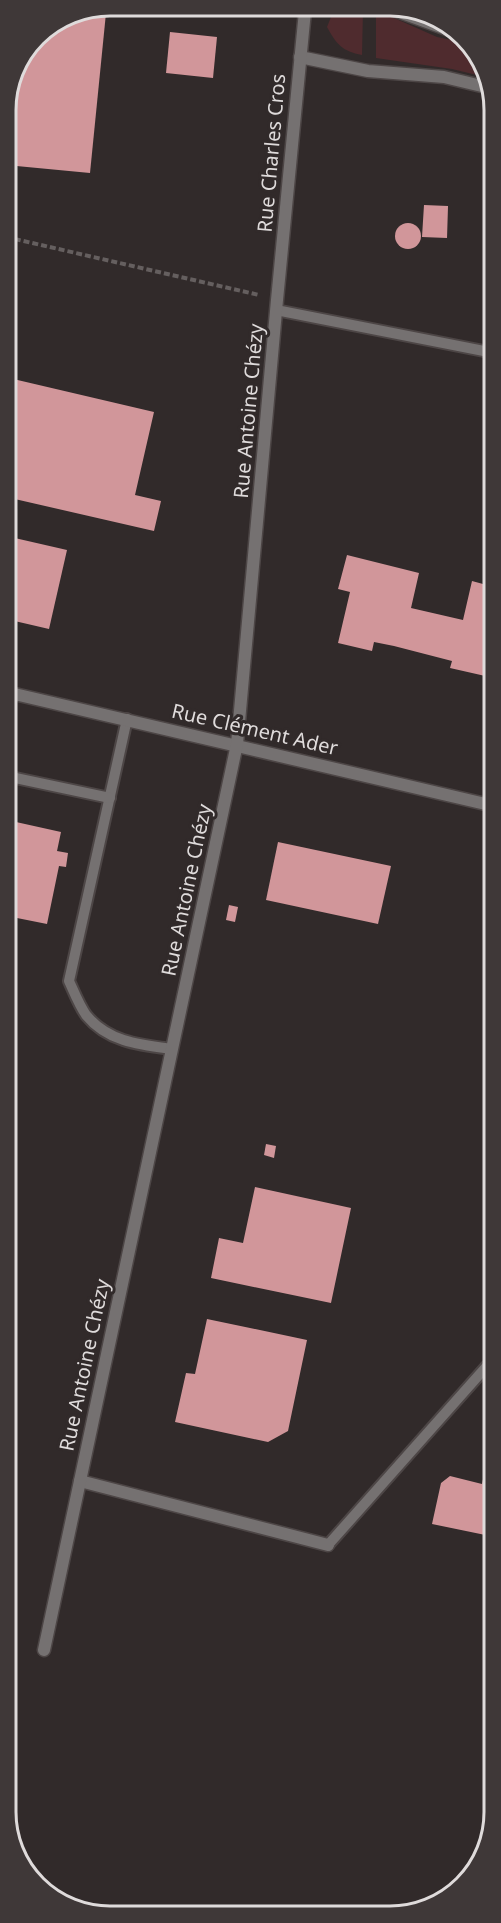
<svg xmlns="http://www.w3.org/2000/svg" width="501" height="1923" font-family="'Noto Sans',sans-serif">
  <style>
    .green { fill: #4f2b2e }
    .building { fill: #d1969a }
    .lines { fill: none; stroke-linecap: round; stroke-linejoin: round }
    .lane-casing { stroke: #4d4646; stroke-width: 14 }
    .street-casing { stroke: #4d4646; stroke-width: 15 }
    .path { stroke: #655f5f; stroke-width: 4; stroke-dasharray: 6 3; stroke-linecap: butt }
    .lane { stroke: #757171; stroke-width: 10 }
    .street { stroke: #757171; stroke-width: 12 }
    .labels { text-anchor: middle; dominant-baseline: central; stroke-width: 6; stroke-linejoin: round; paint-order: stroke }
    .street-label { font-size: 20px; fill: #dfdbdb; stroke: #312a2a }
    .rim { fill: none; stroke: #dfdbdb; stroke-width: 3 }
  </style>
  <rect width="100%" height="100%" fill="#312a2a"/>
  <g class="green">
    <path d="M341,10H363L362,55C342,51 337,45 327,27L331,17Z"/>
    <polygon points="376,10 437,37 470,44 485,77 452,69 376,58"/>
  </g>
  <g class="building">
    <polygon points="106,13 90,173 6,165 6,104 37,36 71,14"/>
    <polygon points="170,32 217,37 213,78 166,73"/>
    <polygon points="424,205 448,206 447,238 422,237"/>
    <circle cx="408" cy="236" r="13"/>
    <polygon points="9,378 154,412 135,495 161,501 154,531 6,497 6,388"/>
    <polygon points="6,536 67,550 49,629 6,619"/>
    <polygon points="347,555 419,573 411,608 463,620 472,581 494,587 494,678 450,668 452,661 394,646 374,642 372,651 338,643 350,592 338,589"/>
    <polygon points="7,820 61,832 57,851 68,853 66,867 59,866 47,924 7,916"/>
    <polygon points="278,842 391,866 378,924 266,900"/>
    <polygon points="229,905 238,907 235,922 226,920"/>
    <polygon points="266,1144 276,1146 274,1158 264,1155"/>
    <polygon points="255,1187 351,1208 331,1303 211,1278 219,1238 243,1243"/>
    <polygon points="207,1319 307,1340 288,1431 268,1442 175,1422 186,1373 195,1374"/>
    <polygon points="494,1427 495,1537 432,1524 441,1483 450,1476 482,1484"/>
  </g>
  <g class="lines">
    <g class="lane-casing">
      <g id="lane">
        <polyline points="276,310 494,353"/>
        <path d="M127,719L69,981C74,992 79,1005 86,1015C108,1042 140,1045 172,1049"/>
        <polyline points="6,776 110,798"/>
        <polyline points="328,1545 487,1366"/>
      </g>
    </g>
    <g class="street-casing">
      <g id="street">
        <polyline points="394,10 452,31"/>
        <polyline points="300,57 368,71 444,77 490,88"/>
        <polyline points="6,692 494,806"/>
        <polyline points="80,1481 328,1545"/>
        <polyline points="44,1650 237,744 277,300 305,11"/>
      </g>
    </g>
    <polyline class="path" points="6,237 259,295"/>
    <use href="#lane" class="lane"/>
    <use href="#street" class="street"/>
  </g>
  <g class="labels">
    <g class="street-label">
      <text transform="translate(271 153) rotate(-85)">Rue Charles Cros</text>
      <text transform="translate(248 411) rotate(-85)">Rue Antoine Chézy</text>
      <text transform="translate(255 729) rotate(13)">Rue Clément Ader</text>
      <text transform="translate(186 890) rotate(-78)">Rue Antoine Chézy</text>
      <text transform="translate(84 1365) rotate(-78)">Rue Antoine Chézy</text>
    </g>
  </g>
  <path d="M0 0H501V1923H0ZM110 16H390A94 94 0 0 1 484 110V1812A94 94 0 0 1 390 1906H110A94 94 0 0 1 16 1812V110A94 94 0 0 1 110 16Z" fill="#3f3838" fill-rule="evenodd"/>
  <path class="rim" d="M110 16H390A94 94 0 0 1 484 110V1812A94 94 0 0 1 390 1906H110A94 94 0 0 1 16 1812V110A94 94 0 0 1 110 16Z"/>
</svg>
